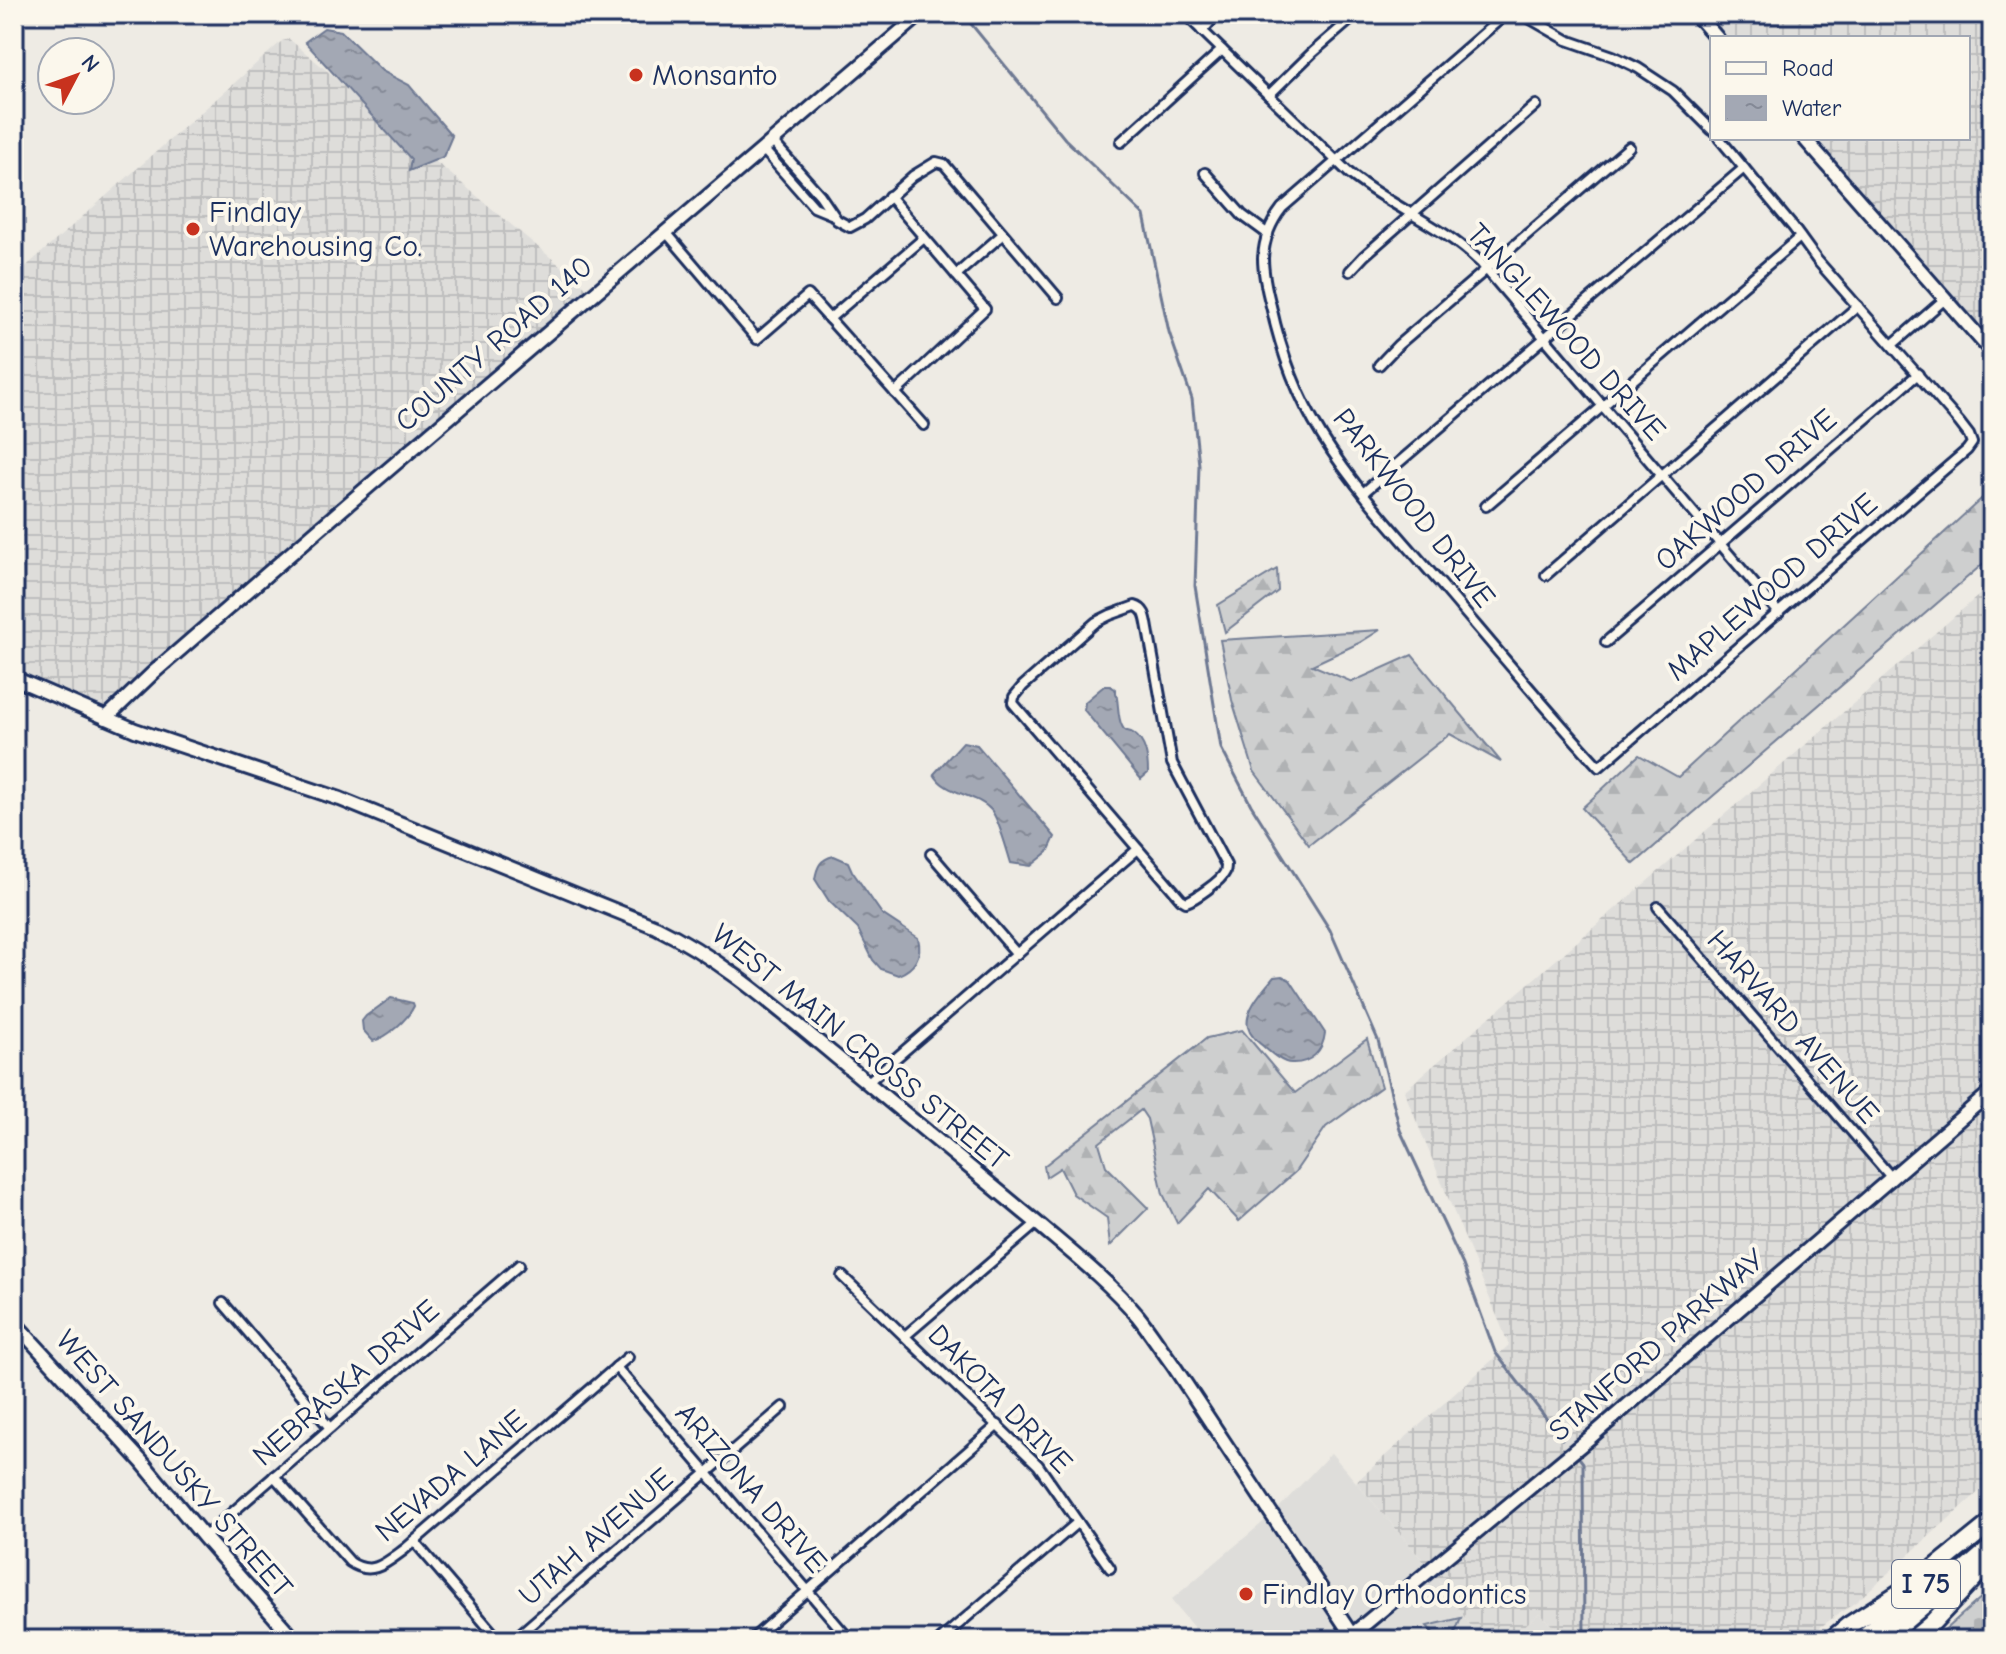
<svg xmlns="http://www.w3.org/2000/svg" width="2006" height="1654" font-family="'Comic Neue',sans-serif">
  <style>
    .built { fill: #deddda }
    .industrial { fill: url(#industrial-grid) }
    .grass { fill: url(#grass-tufts); stroke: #747f96; stroke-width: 2 }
    .forest { fill: url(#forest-firs); stroke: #747f96; stroke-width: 2 }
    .cemetery { fill: url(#cemetery-stones); stroke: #747f96; stroke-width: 2 }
    .water { fill: url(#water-ripples); stroke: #6d7892; stroke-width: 2 }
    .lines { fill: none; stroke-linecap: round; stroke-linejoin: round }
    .stream { stroke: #6d7892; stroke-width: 3 }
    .street-casing { stroke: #1b2f5e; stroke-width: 14 }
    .secondary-casing { stroke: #1b2f5e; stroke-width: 18 }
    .highway-casing { stroke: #1b2f5e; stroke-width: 22 }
    .street { stroke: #fbf7ec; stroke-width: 8 }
    .secondary { stroke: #fbf7ec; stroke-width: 12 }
    .highway { stroke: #fbf7ec; stroke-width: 16 }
    .poi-dot { fill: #c8321e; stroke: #fbf7ec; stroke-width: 3 }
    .labels { text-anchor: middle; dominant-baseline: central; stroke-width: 8; stroke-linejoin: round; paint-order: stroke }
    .shield { fill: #fbf7ec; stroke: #5e6b89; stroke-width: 2 }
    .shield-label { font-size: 28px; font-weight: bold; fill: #1b2f5e }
    .poi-label { font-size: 30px; fill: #1b2f5e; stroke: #fbf7ec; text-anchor: start }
    .street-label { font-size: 30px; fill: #1b2f5e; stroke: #fbf7ec }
  </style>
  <defs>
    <pattern id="industrial-grid" width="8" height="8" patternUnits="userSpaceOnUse" patternTransform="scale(2)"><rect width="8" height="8" fill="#deddda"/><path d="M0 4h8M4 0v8" fill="none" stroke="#bebebe"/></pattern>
    <pattern id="grass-tufts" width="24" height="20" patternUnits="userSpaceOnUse" patternTransform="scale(2)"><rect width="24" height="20" fill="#cecfcf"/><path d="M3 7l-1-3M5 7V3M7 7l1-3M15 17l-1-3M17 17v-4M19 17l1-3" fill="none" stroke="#b0b2b4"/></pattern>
    <pattern id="forest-firs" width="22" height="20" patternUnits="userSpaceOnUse" patternTransform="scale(2)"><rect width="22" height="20" fill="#cecfcf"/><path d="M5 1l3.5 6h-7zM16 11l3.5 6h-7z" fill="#b0b2b4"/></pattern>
    <pattern id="cemetery-stones" width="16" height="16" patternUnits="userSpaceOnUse" patternTransform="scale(2)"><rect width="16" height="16" fill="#cecfcf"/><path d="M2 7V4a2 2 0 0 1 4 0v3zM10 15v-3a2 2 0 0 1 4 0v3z" fill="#b0b2b4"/></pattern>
    <pattern id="water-ripples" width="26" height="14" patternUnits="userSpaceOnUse" patternTransform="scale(2)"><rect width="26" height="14" fill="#a3a8b4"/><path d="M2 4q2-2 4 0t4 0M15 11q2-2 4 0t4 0" fill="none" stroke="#848996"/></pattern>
  </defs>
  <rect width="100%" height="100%" fill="#eeebe4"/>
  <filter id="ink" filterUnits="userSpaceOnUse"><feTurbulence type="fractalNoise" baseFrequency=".0125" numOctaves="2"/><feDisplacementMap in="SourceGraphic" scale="16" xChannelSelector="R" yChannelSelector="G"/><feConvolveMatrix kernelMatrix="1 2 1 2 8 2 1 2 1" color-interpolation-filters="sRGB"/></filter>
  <g filter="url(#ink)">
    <g class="built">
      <polygon points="1331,1453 1431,1570 1481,1640 1204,1640 1171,1600 1274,1513"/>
      <polygon points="1539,1613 1570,1640 1509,1640"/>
    </g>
    <g class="industrial">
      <polygon points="1695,14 1992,14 1992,355 1803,138 1968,138 1968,38 1716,38"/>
      <polygon points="289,39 593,293 106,718 14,678 14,277 282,41"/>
      <polygon points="1992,584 1992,1480 1857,1601 1802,1640 1570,1640 1539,1613 1509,1640 1481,1640 1431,1570 1356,1482 1509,1345 1404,1091"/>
    </g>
    <polygon class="grass" points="1461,1618 1452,1640 1439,1640 1427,1626"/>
    <g class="forest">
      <polygon points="1992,489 1992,556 1634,864 1582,808 1639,755 1678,777"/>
      <polygon points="1277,569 1278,591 1225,632 1218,605"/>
      <polygon points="1380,630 1359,643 1312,665 1352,682 1412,655 1501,762 1450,734 1309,845 1254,771 1232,700 1220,640"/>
      <polygon points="1242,1030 1295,1093 1367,1039 1381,1087 1326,1127 1295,1172 1239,1221 1209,1189 1177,1223 1163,1194 1147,1119 1141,1110 1099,1143 1106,1166 1148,1208 1110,1246 1107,1218 1073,1194 1060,1168 1046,1177 1044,1166 1207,1038"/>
    </g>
    <polygon class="cemetery" points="1992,1588 1992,1640 1933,1640"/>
    <g class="water">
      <polygon points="324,28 341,31 382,71 409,85 452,136 443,157 409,171 411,159 305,42"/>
      <path d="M1104,686H1110L1115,689C1119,700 1117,717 1122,726C1125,733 1128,730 1133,733C1146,742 1148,758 1148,773L1141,779L1084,710L1085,702Z"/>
      <path d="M963,742L977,745L1055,837L1048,852L1031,866L1011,863C1007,851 999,819 991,810C976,793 945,795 934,774Z"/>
      <path d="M834,856L848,862L852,871L882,914L918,938C923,956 914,969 898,975L881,969L873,960L858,929L829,901L815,879C817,867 820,859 834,856Z"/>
      <path d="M1282,976L1290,980L1325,1033C1323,1051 1311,1064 1291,1063C1282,1063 1271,1053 1264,1047C1258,1042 1250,1036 1248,1027C1244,1010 1264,989 1274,977Z"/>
      <path d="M391,998L413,1003L414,1006C408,1019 387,1038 373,1041L363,1030L362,1021L366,1016Z"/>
    </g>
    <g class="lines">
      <g class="stream">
        <polyline points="963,14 1065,139 1144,215 1169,332 1192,399 1199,465 1195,586 1221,748 1251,805 1330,930 1378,1040 1400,1130 1463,1265 1495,1352 1562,1439"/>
        <polyline points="1580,1459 1583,1463 1584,1640"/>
      </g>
      <g class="street-casing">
        <g id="street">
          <path d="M1185,14L1349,173C1392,208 1439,223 1480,262L1779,613"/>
          <path d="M1506,14L1282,208C1271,222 1264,240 1263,258C1263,274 1267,291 1271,306C1281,352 1297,396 1322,436C1355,489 1399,536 1440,583C1492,644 1544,707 1599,767L1967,450L1972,443L1969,435L1959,422L1817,260L1793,227L1719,138"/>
          <polyline points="1522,14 1567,40 1613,56 1638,68 1673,91 1712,130"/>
          <polyline points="1202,31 1217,14"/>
          <polyline points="1269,95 1313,52 1357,14"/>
          <polyline points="772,141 820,195 837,220 850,227 865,219 913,176 936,162 944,164 1058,298"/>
          <polyline points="1121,142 1222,50"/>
          <polyline points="763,149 814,207 831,214"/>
          <polyline points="1205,173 1242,215 1268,234"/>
          <polyline points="889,196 985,309 895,393"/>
          <polyline points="665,231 757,339 808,295 924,425"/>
          <polyline points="1350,271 1364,256 1536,105"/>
          <polyline points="956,275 1003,234"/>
          <polyline points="829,319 924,238"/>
          <polyline points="1892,345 1945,299"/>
          <polyline points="1379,365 1398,345 1629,147"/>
          <polyline points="1363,493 1744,168"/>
          <polyline points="1486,506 1800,237"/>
          <polyline points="1546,575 1858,306"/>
          <path d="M1135,606C1146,609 1146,619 1148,629L1172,763L1226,865C1226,867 1226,869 1225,872C1221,881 1195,899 1186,902L1181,899L1013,703L1014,697L1023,686L1096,622L1110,615Z"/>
          <polyline points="1606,642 1918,374"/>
          <polyline points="931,854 1017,954"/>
          <polyline points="1658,907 1891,1177"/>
          <polyline points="867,1083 1138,849"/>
          <polyline points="842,1276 1038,1465 1110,1568"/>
          <polyline points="223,1303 330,1428"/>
          <polyline points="905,1336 1037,1223"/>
          <polyline points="616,1367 850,1640"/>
          <path d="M274,1476L350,1562C372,1577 386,1563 405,1549L628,1357"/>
          <polyline points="204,1537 519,1265"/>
          <polyline points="414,1541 499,1640"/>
          <polyline points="513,1640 783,1407"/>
          <polyline points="751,1640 998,1425"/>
          <polyline points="940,1640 1078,1522"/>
        </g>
      </g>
      <g class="secondary-casing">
        <g id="secondary">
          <polyline points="1696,14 1717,38"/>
          <polyline points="1804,138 1992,352"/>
          <path d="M14,678L135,730L340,799L656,927C722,959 777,1008 834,1055C901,1111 969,1167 1037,1223C1071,1252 1108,1281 1137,1315C1150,1331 1161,1349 1173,1365L1355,1640"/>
          <polyline points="106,718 153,673 348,504 921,14"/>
          <polyline points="14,1322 142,1462 204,1537 295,1640"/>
          <polyline points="1348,1638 1592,1436 1992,1091"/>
        </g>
      </g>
      <g class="highway-casing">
        <g id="highway">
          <polyline points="1831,1640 1848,1626 1924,1577 1992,1522"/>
          <polyline points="1860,1640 1915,1593"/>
          <polyline points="1883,1640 1992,1547"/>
          <polyline points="1912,1640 1931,1624 1992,1559"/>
        </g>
      </g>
      <use href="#street" class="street"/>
      <use href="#secondary" class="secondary"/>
      <use href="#highway" class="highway"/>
    </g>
  </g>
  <g class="poi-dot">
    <circle cx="636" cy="75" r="8"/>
    <circle cx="193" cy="229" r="8"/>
    <circle cx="1246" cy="1594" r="8"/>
  </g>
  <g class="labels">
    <rect class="shield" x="1892" y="1560" width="68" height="48" rx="6"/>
    <g class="shield-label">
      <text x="1926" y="1584">I 75</text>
    </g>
    <g class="poi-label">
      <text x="652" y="75">Monsanto</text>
      <text x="209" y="212">Findlay<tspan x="209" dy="34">Warehousing Co.</tspan></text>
      <text x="1262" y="1594">Findlay Orthodontics</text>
    </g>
    <g class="street-label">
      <text transform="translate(1566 332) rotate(48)">TANGLEWOOD DRIVE</text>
      <text transform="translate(494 344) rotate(-41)">COUNTY ROAD 140</text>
      <text transform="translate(1746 490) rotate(-41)">OAKWOOD DRIVE</text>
      <text transform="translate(1414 508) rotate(52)">PARKWOOD DRIVE</text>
      <text transform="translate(1772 587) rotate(-41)">MAPLEWOOD DRIVE</text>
      <text transform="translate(1793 1027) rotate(49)">HARVARD AVENUE</text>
      <text transform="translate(860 1047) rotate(39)">WEST MAIN CROSS STREET</text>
      <text transform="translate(1657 1345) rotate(-41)">STANFORD PARKWAY</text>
      <text transform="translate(346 1383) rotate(-41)">NEBRASKA DRIVE</text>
      <text transform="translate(1000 1399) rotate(46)">DAKOTA DRIVE</text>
      <text transform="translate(174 1464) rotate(49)">WEST SANDUSKY STREET</text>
      <text transform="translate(451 1476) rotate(-40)">NEVADA LANE</text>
      <text transform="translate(751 1488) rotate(49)">ARIZONA DRIVE</text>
      <text transform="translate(596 1537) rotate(-41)">UTAH AVENUE</text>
    </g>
  </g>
  <rect width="2006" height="1654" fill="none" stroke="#fbf7ec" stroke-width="48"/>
  <rect x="24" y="24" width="1958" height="1606" fill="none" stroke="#1b2f5e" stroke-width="3" filter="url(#ink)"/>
  <rect x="1710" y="36" width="260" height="104" fill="#fbf7ec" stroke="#a1a7b3" stroke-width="2"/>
  <rect x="1726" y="62" width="40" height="12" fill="#fbf7ec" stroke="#a1a7b3" stroke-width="2"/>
  <text x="1782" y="76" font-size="24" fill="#1b2f5e">Road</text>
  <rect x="1726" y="96" width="40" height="24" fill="url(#water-ripples)" stroke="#a1a7b3" stroke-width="2"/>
  <text x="1782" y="116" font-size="24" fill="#1b2f5e">Water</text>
  <g transform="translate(76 76) rotate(49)"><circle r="38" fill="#fbf7ec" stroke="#a1a7b3" stroke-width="2"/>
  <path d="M0-6L14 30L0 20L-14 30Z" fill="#c8321e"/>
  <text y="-12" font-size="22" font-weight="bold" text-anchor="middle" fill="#1b2f5e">N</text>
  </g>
</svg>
